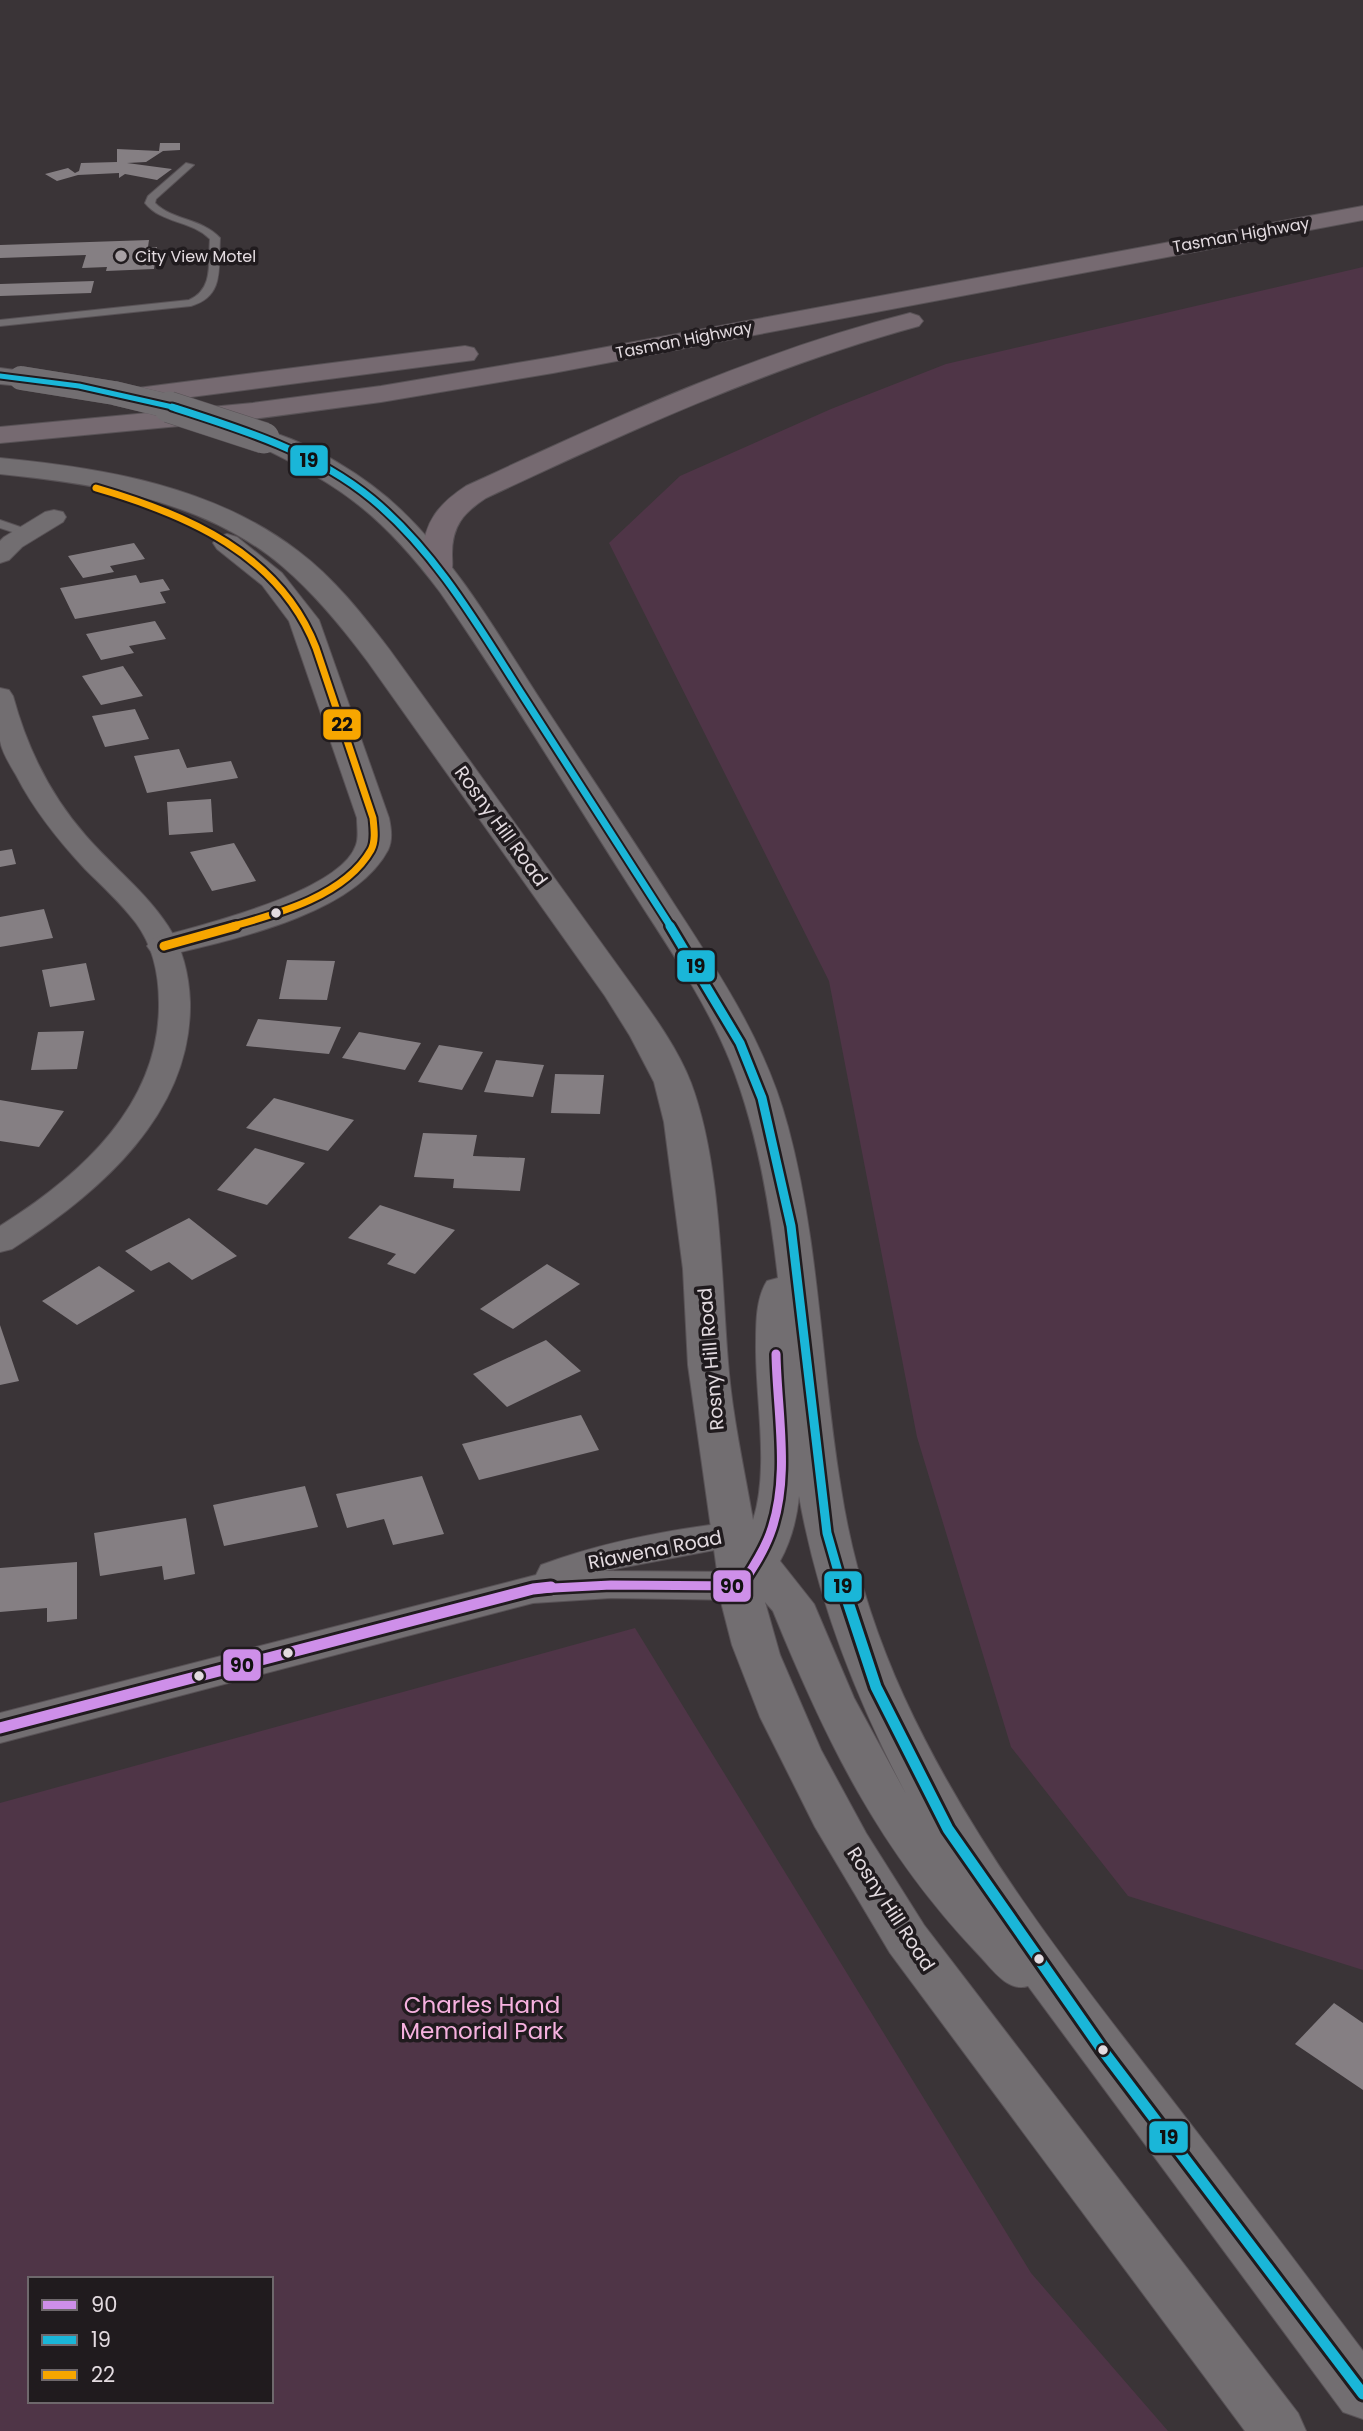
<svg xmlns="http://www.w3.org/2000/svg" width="1363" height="2431" font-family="Poppins,sans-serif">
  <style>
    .green { fill: #4f3547; fill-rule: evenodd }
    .building { fill: #857f83 }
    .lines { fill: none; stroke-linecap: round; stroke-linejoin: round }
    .lane-casing { stroke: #585256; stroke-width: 2 }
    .street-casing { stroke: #585256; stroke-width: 2 }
    .secondary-casing { stroke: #585256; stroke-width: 2 }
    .highway-casing { stroke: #585256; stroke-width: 2 }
    .lane { fill: #726e71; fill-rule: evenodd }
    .street { fill: #726e71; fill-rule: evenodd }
    .secondary { fill: #726e71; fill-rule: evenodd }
    .highway { fill: #766a71; fill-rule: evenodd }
    .secondary-bridge-far1-casing { stroke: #585256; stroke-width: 24; stroke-linecap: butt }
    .secondary-bridge-casing { stroke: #585256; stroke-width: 32; stroke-linecap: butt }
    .secondary-bridge-far1 { stroke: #726e71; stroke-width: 24 }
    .secondary-bridge { stroke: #726e71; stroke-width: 31 }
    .bus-1-far1-casing { stroke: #201b1e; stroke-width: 14 }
    .bus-1-casing { stroke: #201b1e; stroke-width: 17 }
    .bus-2-far3-casing { stroke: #201b1e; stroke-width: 9 }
    .bus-2-far2-casing { stroke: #201b1e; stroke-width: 11 }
    .bus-2-far1-casing { stroke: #201b1e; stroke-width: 14 }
    .bus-2-casing { stroke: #201b1e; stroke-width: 17 }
    .bus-3-far1-casing { stroke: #201b1e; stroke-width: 11 }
    .bus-3-casing { stroke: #201b1e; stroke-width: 14 }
    .bus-1-far1 { stroke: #ce8fe9; stroke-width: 9 }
    .bus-1 { stroke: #ce8fe9; stroke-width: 11 }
    .bus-2-far3 { stroke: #1ab6d8; stroke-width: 5 }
    .bus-2-far2 { stroke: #1ab6d8; stroke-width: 7 }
    .bus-2-far1 { stroke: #1ab6d8; stroke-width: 9 }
    .bus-2 { stroke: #1ab6d8; stroke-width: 11 }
    .bus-3-far1 { stroke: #f7a600; stroke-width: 7 }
    .bus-3 { stroke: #f7a600; stroke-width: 9 }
    .poi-dot { fill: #a8a1a5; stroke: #201b1e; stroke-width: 2.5 }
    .bus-dot { fill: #e3dbe0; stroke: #201b1e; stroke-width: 2.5 }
    .labels { text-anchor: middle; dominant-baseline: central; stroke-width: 7; stroke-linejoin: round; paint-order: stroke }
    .far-street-label { font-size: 16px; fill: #e3dbe0; stroke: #201b1e }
    .far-poi-label { font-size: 16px; fill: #e3dbe0; stroke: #201b1e; text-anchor: start }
    .street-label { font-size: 19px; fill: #e3dbe0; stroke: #201b1e }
    .near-park-label { font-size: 23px; fill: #f6b1df; stroke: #201b1e }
    .line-badge { stroke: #201b1e; stroke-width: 2.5 }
    .pale-badge-label { font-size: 19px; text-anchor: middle; font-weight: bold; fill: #111 }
  </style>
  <rect width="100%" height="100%" fill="#3a3437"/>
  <g class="green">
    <polygon points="1363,267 1363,1970 1128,1896 1011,1747 917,1437 829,981 609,543 680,476 831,409 946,364"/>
    <path d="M635,1628L1031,2273L1168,2431H0V1803ZM30,2279H271V2401H30Z"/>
  </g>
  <g class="building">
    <polygon points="160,143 180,143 180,150 163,151 146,162 127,163 172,169 157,180 125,174 119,178 119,173 78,175 57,181 45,174 68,168 75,173 79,171 81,163 117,162 117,149 159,151"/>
    <polygon points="149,240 148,247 157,247 154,269 106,271 107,267 82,268 86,255 0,258 0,245"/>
    <polygon points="94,281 91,293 0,296 0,284"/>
    <polygon points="134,543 145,559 110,566 114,572 83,578 68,556"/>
    <polygon points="136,575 140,583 163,579 170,590 160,592 166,603 75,619 60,588"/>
    <polygon points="155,621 166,639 129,646 134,653 101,660 86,634"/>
    <polygon points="123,666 143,696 101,705 82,676"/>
    <polygon points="135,709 149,739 105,747 92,716"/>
    <polygon points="179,749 187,768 231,761 238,778 147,793 134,756"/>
    <polygon points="211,799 213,832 169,835 167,802"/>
    <polygon points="234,843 256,881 212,891 190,852"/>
    <polygon points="12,849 16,864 0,867 0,851"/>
    <polygon points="44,909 53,938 0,947 0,917"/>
    <polygon points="287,960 335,961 327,1000 279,999"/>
    <polygon points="86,963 95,1000 50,1007 42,970"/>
    <polygon points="258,1019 341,1027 329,1054 246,1046"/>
    <polygon points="84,1031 77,1069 31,1070 38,1032"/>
    <polygon points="359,1032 421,1043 405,1070 342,1058"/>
    <polygon points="439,1045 483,1052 462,1090 418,1082"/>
    <polygon points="496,1060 544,1065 533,1097 484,1092"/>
    <polygon points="555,1074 604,1075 600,1114 551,1113"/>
    <polygon points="274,1098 354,1120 328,1151 246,1128"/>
    <polygon points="0,1100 64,1111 39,1147 0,1141"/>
    <polygon points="423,1133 477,1135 473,1156 525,1158 520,1191 453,1188 454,1179 414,1177"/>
    <polygon points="255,1148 305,1163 267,1205 217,1190"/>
    <polygon points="380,1205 455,1230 415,1274 387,1264 396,1254 348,1238"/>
    <polygon points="189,1218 237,1256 192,1280 169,1262 151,1271 125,1251"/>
    <polygon points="547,1264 580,1284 513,1329 480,1309"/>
    <polygon points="99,1266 135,1291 77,1325 42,1301"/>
    <polygon points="0,1325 19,1381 0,1385"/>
    <polygon points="546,1340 581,1371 507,1407 473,1374"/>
    <polygon points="581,1415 599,1450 479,1480 462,1444"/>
    <polygon points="422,1476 444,1534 393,1545 384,1519 347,1528 336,1494"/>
    <polygon points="305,1486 318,1527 224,1546 213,1505"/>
    <polygon points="186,1518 195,1574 164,1580 162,1566 100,1576 94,1533"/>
    <polygon points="77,1562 77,1619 47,1622 47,1608 0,1612 0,1568"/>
    <polygon points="1334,2003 1363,2023 1363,2090 1295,2044"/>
  </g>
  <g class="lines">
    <g class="lane-casing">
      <g id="lane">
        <path d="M186,163L194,165L156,199L155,203C173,221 202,218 220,238C218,268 225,296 191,306L0,326V320L189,300C214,289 208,263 210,239C191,220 162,224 145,203L148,196Z"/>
        <polygon points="0,520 32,531 34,533 28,537 0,528"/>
      </g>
    </g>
    <g class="street-casing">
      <g id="street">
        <polygon points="54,510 63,512 66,517 63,522 22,547 9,560 0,563 0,541 4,537 45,512"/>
        <path d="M0,688L9,690L13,696C27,748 50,795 86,836C113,867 146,892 168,926C183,949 189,975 190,1002C192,1114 99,1193 12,1249L0,1252V1226C80,1176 160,1105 159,1003C159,975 153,946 136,923C121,903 102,886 85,869C58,840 34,810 16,775C10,765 2,752 0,741C0,725 0,705 0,688Z"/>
        <path d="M733,1522L746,1526L752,1535L746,1544L604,1571L741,1572L754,1576L760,1586L754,1596L741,1600L611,1598L533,1603L0,1743V1713L536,1575L541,1565C603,1542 667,1530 733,1522Z"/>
      </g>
    </g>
    <g class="secondary-casing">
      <g id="secondary">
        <polygon points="0,368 30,372 34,378 30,384 21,386 0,384"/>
        <path d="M264,430C310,442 367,477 401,510C462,568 503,644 549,713C591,777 633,840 674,904C721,976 766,1044 788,1127C820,1246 821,1369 841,1489C852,1561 874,1631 904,1697C973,1847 1075,1975 1176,2105C1239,2186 1301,2269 1363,2351V2419L1343,2412L1028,1986C1007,1993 990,1966 977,1953C879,1850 826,1741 773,1611L765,1602L780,1655L821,1750L866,1833L924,1925L1298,2413L1306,2431H1245L890,1953L815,1827L760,1717L732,1645L722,1606L688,1365L683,1269L664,1122L654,1082L630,1036L605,996L368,662C342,627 315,594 282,566C204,500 98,484 0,474V458C104,468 213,486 298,551C334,578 362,614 389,649L633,987C654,1016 678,1049 691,1083C721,1163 721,1276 728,1362C732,1415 744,1468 753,1520C770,1468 755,1398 756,1343C756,1323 756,1298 767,1281L778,1278C770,1205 757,1129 730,1061C703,994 659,934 621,873C561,779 503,683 440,592C382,515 340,484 254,444L250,438L254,432ZM799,1496C818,1602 856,1698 906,1794L854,1698L814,1604L780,1561C791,1541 797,1518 799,1496Z"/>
        <path d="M227,534L237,537L282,573L319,620L389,818C391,828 393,840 388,850C354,915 230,940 164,956L152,953L147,946L152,939C197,926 340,893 356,845C359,837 357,827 357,818L289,621L262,585L217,549L213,543L217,537Z"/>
      </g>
    </g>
    <g class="highway-casing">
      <g id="highway">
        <polygon points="1363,206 1363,220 553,373 381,402 253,419 0,443 0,427 253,403 381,386 553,357"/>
        <path d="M910,313L919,316L923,321L919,326C768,367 627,432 486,498C463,513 452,526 452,554C452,563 454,569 448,576L438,579L428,576C423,569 423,563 423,555C423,522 440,503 466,486C611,419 755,352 910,313Z"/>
        <polygon points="465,346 474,348 478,354 474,360 122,406 113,404 109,398 113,392 122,390"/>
      </g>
    </g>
    <use href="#lane" class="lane"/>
    <use href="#street" class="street"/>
    <use href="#secondary" class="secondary"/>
    <use href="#highway" class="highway"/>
    <g class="secondary-bridge-far1-casing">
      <polyline id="secondary-bridge-far1" points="21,378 114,393 176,408"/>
    </g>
    <g class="secondary-bridge-casing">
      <polyline id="secondary-bridge" points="169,407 264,438"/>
    </g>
    <use href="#secondary-bridge-far1" class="secondary-bridge-far1"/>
    <use href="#secondary-bridge" class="secondary-bridge"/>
    <g class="bus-1-far1-casing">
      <path id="bus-1-far1" d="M534,1589L611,1585L741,1586C752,1569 763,1553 770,1534C791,1478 777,1412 776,1354"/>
    </g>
    <g class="bus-1-casing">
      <polyline id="bus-1" points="0,1728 533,1589 551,1587"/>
    </g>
    <g class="bus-2-far3-casing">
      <polyline id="bus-2-far3" points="0,376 79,386 177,408"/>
    </g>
    <g class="bus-2-far2-casing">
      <path id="bus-2-far2" d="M172,407C241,429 315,452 372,499C436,552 479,627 523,696C572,773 622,850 671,927"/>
    </g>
    <g class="bus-2-far1-casing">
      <polyline id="bus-2-far1" points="670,926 740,1043 762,1098 791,1226 827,1533 843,1589"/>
    </g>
    <g class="bus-2-casing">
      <polyline id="bus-2" points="843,1587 876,1687 948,1829 1101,2048 1363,2394"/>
    </g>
    <g class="bus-3-far1-casing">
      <path id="bus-3-far1" d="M96,488C186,514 280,554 316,648L373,818C374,828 376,841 371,850C345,896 277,914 230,927"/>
    </g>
    <g class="bus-3-casing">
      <polyline id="bus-3" points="164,946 236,926"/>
    </g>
    <use href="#bus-1-far1" class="bus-1-far1"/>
    <use href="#bus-1" class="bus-1"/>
    <use href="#bus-2-far3" class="bus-2-far3"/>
    <use href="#bus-2-far2" class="bus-2-far2"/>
    <use href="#bus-2-far1" class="bus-2-far1"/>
    <use href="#bus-2" class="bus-2"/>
    <use href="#bus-3-far1" class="bus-3-far1"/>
    <use href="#bus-3" class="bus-3"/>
  </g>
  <circle class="poi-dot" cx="121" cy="256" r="7"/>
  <g class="bus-dot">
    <circle cx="276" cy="913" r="6"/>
    <circle cx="288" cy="1653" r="6"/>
    <circle cx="199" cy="1676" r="6"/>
    <circle cx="1039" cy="1959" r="6"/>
    <circle cx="1103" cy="2050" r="6"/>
  </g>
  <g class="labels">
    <g class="far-street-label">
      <text transform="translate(1241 235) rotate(-10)">Tasman Highway</text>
      <text transform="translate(684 340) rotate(-11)">Tasman Highway</text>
    </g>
    <g class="far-poi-label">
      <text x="135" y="256">City View Motel</text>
    </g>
    <g class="street-label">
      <text transform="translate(501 826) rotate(54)">Rosny Hill Road</text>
      <text transform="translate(711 1359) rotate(-95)">Rosny Hill Road</text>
      <text transform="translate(655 1550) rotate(-11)">Riawena Road</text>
      <text transform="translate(891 1909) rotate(57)">Rosny Hill Road</text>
    </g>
    <g class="near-park-label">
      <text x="482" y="2005">Charles Hand<tspan x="482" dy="26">Memorial Park</tspan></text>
    </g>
  </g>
  <g class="line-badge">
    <rect x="289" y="444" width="40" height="33" rx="7" fill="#1ab6d8"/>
    <rect x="322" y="708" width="40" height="33" rx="7" fill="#f7a600"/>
    <rect x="676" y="949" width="40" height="34" rx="7" fill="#1ab6d8"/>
    <rect x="712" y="1569" width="40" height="34" rx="7" fill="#ce8fe9"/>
    <rect x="823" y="1570" width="40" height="33" rx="7" fill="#1ab6d8"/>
    <rect x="222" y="1648" width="40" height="34" rx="7" fill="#ce8fe9"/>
    <rect x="1148" y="2120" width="41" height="34" rx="7" fill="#1ab6d8"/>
  </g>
  <g class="pale-badge-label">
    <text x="309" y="467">19</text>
    <text x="342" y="731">22</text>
    <text x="696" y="973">19</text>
    <text x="732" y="1593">90</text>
    <text x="843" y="1593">19</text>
    <text x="242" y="1672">90</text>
    <text x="1169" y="2144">19</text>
  </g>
  <rect x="28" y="2277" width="245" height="126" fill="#201b1e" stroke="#6e686c" stroke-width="2"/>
  <rect x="42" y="2300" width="35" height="10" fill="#ce8fe9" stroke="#6e686c" stroke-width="2"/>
  <text x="91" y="2312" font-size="21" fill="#e3dbe0">90</text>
  <rect x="42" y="2335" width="35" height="10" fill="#1ab6d8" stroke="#6e686c" stroke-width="2"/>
  <text x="91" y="2347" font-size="21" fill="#e3dbe0">19</text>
  <rect x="42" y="2370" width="35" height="10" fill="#f7a600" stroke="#6e686c" stroke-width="2"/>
  <text x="91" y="2382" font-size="21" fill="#e3dbe0">22</text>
</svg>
